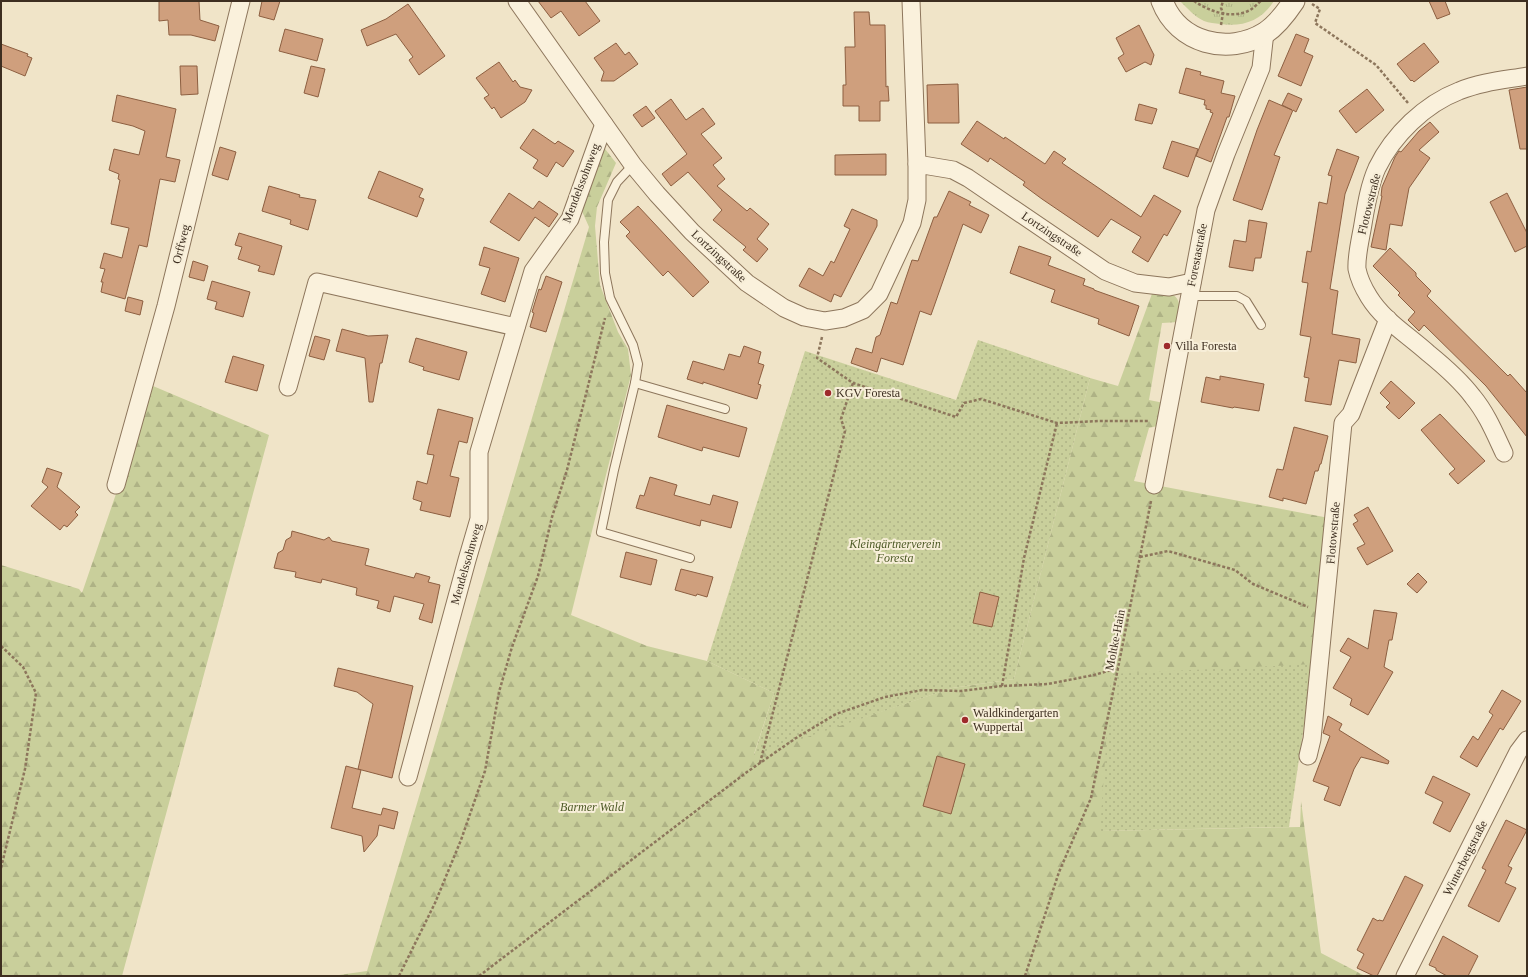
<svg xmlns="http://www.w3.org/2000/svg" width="1528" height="977" font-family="'Times New Roman',serif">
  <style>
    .forest { fill: url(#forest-firs) }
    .park { fill: url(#park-tufts) }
    .garden { fill: url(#garden-dots) }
    .building { fill: #cf9f7d; stroke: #8d5f41 }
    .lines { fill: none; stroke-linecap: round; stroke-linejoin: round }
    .service-casing { stroke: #8d765c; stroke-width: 10 }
    .minor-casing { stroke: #8d765c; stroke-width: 19 }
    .tertiary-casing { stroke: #8d765c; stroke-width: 23 }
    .path { stroke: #8d765c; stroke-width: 2.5; stroke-dasharray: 3 2; stroke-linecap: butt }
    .service { stroke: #faf1dc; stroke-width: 8 }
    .minor { stroke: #faf1dc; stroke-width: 17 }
    .tertiary { stroke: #faf1dc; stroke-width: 21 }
    .poi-dot { fill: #9e2a2b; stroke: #f7eed8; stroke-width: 1.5 }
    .labels { text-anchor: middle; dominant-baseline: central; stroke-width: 4; stroke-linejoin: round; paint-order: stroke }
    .street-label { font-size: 12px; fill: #3d2e20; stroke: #f7eed8 }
    .poi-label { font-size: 12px; fill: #3d2e20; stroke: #f7eed8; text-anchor: start }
    .park-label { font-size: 12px; font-style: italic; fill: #4d5a26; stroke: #f7eed8 }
  </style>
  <defs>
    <pattern id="forest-firs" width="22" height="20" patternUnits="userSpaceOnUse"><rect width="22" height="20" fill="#c9cf9b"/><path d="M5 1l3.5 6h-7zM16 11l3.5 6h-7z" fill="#aeb285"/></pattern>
    <pattern id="park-tufts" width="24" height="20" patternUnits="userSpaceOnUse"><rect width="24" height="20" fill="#c9cf9b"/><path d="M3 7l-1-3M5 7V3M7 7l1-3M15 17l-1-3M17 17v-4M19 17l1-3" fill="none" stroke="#aeb285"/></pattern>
    <pattern id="garden-dots" width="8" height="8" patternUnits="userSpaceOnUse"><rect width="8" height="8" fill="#c9cf9b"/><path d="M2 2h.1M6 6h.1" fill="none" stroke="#aeb285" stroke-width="1.8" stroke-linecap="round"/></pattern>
  </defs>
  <rect width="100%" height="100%" fill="#f0e4c8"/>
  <g class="forest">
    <path d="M602,145L616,163L597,207L595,226L600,285L618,332L628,349L631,375L571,615L647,646L707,661L774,693L754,754L952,688L1014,679L1090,378L1118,386L1153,291C1179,293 1181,297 1179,322L1162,323L1149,400L1164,403L1161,425L1149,428L1134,481L1329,518L1313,664L1100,831L1300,827L1301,801L1321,953L1365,976H332L367,971L589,227L581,209Z"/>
    <polygon points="153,386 269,435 122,976 1,976 1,565 79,589 82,593"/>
  </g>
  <path class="park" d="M1180,1H1274C1261,21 1243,27 1220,24C1215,23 1209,23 1204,21C1195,17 1187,8 1180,1Z"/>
  <g class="garden">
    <polygon points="978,340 1090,378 1014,679 952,688 754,755 774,693 707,661 805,351 956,400"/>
    <polygon points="1313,664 1289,827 1100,831 1111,674"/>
  </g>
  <g class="building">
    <polygon points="159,1 199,1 200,20 219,26 215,41 191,35 169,35 168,20 159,21"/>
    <polygon points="262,1 280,1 274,20 259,16"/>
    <polygon points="538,1 585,1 600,21 579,36 561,11 551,18"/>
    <polygon points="1429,1 1445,1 1450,14 1437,19"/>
    <polygon points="408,4 445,56 419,75 409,60 413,57 396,34 367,46 361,30 386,19"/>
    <polygon points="854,12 869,12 870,25 885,25 886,87 888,86 889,101 880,101 880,121 859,121 859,106 843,106 843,85 846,85 845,47 855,47"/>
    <polygon points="1139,25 1154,55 1151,65 1145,62 1126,72 1118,58 1124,54 1116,38"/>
    <polygon points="285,29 323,39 317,61 279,51"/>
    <polygon points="1296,34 1309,39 1304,52 1313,56 1301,86 1278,76"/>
    <polygon points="616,43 625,55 629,52 638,64 614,81 601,81 604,72 594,58"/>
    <polygon points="1424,43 1439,62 1414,82 1412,80 1411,81 1397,64"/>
    <polygon points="1,44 28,54 27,56 32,58 25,76 1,66"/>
    <polygon points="499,62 513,82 515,80 520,87 532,90 525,102 501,118 494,107 492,109 484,98 489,95 476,78"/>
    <polygon points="180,66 197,66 198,94 181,95"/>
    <polygon points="311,66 325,69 318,97 304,93"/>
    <polygon points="1186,68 1201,72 1200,75 1224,81 1221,93 1235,96 1229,117 1227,117 1211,162 1196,156 1213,113 1210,112 1211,110 1206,109 1206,105 1204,105 1205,100 1179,93"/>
    <polygon points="958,84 959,123 928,123 927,85"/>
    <polygon points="1527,87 1527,149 1520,149 1509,90"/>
    <polygon points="1367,89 1384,110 1356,133 1339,111"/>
    <polygon points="1288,93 1302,99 1296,112 1293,110 1274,155 1280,157 1262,210 1233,200 1257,130 1269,100 1292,110 1282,105"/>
    <polygon points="117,95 176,109 166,157 180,160 175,182 160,179 147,247 139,245 125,299 101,292 103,282 101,282 105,269 100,268 104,253 122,258 129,228 111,224 120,180 118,179 119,174 109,170 114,149 139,155 145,131 133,126 112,121"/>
    <polygon points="671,99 686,120 703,108 715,124 701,134 722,158 713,165 725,179 717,186 747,211 750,208 769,224 757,239 768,249 757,262 743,250 746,247 713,220 722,210 688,172 671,186 662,174 687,154 655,111"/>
    <polygon points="1139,104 1157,109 1152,124 1135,120"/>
    <polygon points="646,106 655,118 642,127 633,115"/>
    <polygon points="977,121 1004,139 1005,137 1045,164 1054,151 1066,159 1062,163 1141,217 1154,195 1181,211 1167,236 1164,234 1148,262 1132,252 1141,237 1111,219 1098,237 1042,199 1023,185 1025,182 990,158 988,162 961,144"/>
    <polygon points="1430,122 1439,132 1419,150 1430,158 1409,188 1402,226 1390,224 1386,250 1371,247 1382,196 1381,196 1382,187 1395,157 1399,151 1401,152 1419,131"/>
    <polygon points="533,129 555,144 558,141 574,151 563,167 556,162 547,177 533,168 538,160 520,148"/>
    <polygon points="1172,141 1198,149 1188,177 1163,168"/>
    <polygon points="220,147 236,152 228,180 212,175"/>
    <polygon points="1337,149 1359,157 1345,194 1330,289 1338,291 1332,334 1360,339 1356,363 1339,360 1331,405 1305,401 1309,378 1304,377 1311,337 1300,335 1308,283 1302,282 1307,251 1311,252 1319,202 1327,204 1332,176 1328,175"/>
    <polygon points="886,154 886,175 835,175 835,155"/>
    <polygon points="379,171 423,189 419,197 424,199 417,217 368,198"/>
    <polygon points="269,186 300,195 299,197 316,200 308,230 290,224 291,220 262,211"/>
    <polygon points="949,191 971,202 969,205 989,215 981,233 963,224 931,315 920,311 903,365 881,358 877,372 851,363 856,348 872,353 876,337 880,335 891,302 897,304 912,260 918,261 934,217 937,217"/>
    <polygon points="509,193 533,209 539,201 558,214 549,227 535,217 519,241 490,222"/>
    <polygon points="1507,193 1527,233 1527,246 1515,252 1490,202"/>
    <polygon points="638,206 709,282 693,297 668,271 663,276 626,236 630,232 620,222"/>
    <polygon points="852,209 877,220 877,226 841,297 834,294 831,302 799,286 809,268 823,276 831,261 834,263 850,229 844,226"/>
    <polygon points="1249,220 1267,223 1261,258 1255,258 1253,271 1229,267 1234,240 1246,242"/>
    <polygon points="239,233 282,246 274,275 258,271 260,266 238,259 242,247 235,245"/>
    <polygon points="1019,246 1051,257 1048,265 1085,279 1083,285 1094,289 1094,290 1139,306 1129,336 1098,324 1099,319 1051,302 1055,290 1010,273"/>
    <polygon points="484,247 519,258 505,302 481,294 490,268 479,265"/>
    <polygon points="1390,248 1416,273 1416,276 1431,291 1427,296 1508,376 1510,374 1527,393 1527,437 1486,386 1424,325 1419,331 1408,320 1415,312 1398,295 1400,293 1373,266"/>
    <polygon points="193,261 208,266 204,281 189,277"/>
    <polygon points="546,276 562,282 546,332 530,327 534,313 532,312 539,289 541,290"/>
    <polygon points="212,281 250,292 243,317 215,309 217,302 207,299"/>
    <polygon points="128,297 143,301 140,315 125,311"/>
    <polygon points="342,329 368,336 388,335 382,363 380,363 373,402 369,402 365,358 336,351"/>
    <polygon points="315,336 330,340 324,360 309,356"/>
    <polygon points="416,338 467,352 459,380 423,370 424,367 409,362"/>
    <polygon points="744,346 761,352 758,363 764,365 758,384 761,385 757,399 703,382 703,384 687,379 693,361 724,370 729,354 740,357"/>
    <polygon points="233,356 264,365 257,391 225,382"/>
    <polygon points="1220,376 1264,384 1259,411 1234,407 1233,408 1201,402 1206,377 1220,380"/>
    <polygon points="1391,381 1415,403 1399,419 1386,407 1390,403 1380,393"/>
    <polygon points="667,405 747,428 739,457 703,447 702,451 658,437"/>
    <polygon points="438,409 473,418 467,443 459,441 450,476 459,478 450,517 420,510 422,502 413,499 417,481 427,484 434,455 427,454"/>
    <polygon points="1440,414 1485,461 1458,484 1449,474 1455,469 1421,430"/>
    <polygon points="1294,427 1328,436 1321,464 1320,464 1318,471 1315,471 1306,504 1283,498 1283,501 1269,497 1277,469 1283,470"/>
    <polygon points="47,468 62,473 57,487 80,507 75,512 78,515 67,527 64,525 60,530 31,506 48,487 42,482"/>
    <polygon points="650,477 677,485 674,495 710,505 713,495 738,502 731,528 701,520 700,526 636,508 640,495 644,496"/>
    <polygon points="1368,507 1393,551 1367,565 1357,548 1365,544 1353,524 1358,521 1354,515"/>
    <polygon points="292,531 324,540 329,537 332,541 369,549 365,565 414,578 416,573 430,577 428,582 440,585 432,623 419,619 424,604 394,596 390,612 377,608 379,601 356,595 357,588 322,579 321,583 295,577 296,572 274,568 278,553 283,550 286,540 291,537"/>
    <polygon points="626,552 657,560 651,585 620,577"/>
    <polygon points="681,569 713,577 707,597 697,594 696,596 675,590"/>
    <polygon points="1418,573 1427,582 1417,593 1407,584"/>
    <polygon points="980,592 999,597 992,627 973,623"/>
    <polygon points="1374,610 1397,613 1392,640 1389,640 1384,667 1393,672 1368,715 1350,705 1352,699 1333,688 1351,657 1340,651 1348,638 1368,649"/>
    <polygon points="338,668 413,686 392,778 358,769 373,704 357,692 334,686"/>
    <polygon points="1502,690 1521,701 1503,730 1500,728 1477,767 1460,757 1473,736 1478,740 1493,715 1489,712"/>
    <polygon points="1328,716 1342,724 1339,730 1389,761 1388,764 1361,757 1354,769 1340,806 1324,800 1329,787 1313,781 1330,736 1323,733"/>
    <polygon points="937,756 965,764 951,814 923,806"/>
    <polygon points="346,766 361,770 352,808 381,815 383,808 398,812 394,829 379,825 377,836 364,852 362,836 331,828"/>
    <polygon points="1433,776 1470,794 1450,832 1433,823 1443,802 1425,793"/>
    <polygon points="1506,820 1527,830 1508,866 1512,868 1505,883 1516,888 1499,922 1468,906 1486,870 1482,868"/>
    <polygon points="1405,876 1423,885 1377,976 1374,976 1357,968 1364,954 1357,950 1373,918 1378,921 1379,920 1383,921"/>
    <polygon points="1443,936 1478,956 1468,976 1447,976 1436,970 1436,968 1429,965"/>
  </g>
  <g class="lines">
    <g class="service-casing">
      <g id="service">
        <polyline points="633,165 617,182 608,200 604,242 605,273 610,298 633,345 638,364 635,383 725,409"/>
        <polyline points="1189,296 1237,296 1246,301 1261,325"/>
        <polyline points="635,383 614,470 601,532 690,558"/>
      </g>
    </g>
    <g class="minor-casing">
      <g id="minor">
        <polyline points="517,1 633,165 657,194 692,232 747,283 784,308 804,317 825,321 844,318 863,310 879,294 912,223 917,200 917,164 953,170 968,178 1105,271 1135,283 1169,287 1192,282"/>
        <polyline points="911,1 917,164"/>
        <polyline points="288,387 317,282 516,327"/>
        <path d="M1504,453C1495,434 1487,414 1473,397C1461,381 1444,366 1428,353C1408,335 1383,320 1369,297C1364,289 1359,279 1357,269C1356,256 1361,237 1363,224C1366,206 1369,186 1377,168C1393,135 1425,104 1459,91C1481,82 1504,80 1527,76"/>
        <polyline points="116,485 166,306 241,1"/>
        <polyline points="1154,485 1206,210 1226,154 1261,68 1265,32"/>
        <polyline points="1308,756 1312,739 1343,423 1351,414 1388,319"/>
        <polyline points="408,777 467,560 479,519 479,452 533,271 570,219 604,124"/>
        <polyline points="1405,976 1518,752 1527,740"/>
      </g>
    </g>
    <g class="tertiary-casing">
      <path id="tertiary" d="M1162,1C1178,43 1228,56 1265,33C1277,25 1286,13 1294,1"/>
    </g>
    <g class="path">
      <path d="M1194,1C1209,11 1230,19 1248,11C1253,9 1257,4 1261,1"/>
      <polyline points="1312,4 1320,9 1315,23 1376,65 1408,103"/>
      <polyline points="1221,25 1223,13 1221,8 1223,1"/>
      <polyline points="822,337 817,358 853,383 956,417 964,403 981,399 1057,423 1099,421 1149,421"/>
      <polyline points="1140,557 1168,551 1235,570 1253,584 1308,607"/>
      <polyline points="1,646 23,667 36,693 25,769 1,868"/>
      <polyline points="1002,686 1024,558 1057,423"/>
      <polyline points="760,763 845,431 841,419 853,383"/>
      <polyline points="399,976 435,903 461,840 485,771 499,692 512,647 538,576 552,517 567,470 605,318"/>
      <polyline points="479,976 747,772 796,738 836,714 885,697 922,690 961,691 1002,686 1048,684 1094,675 1118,668"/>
      <polyline points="1025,976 1059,872 1091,798 1118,668 1151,501"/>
    </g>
    <use href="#service" class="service"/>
    <use href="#minor" class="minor"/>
    <use href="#tertiary" class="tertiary"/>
  </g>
  <g class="poi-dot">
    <circle cx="1167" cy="346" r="4"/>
    <circle cx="828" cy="393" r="4"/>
    <circle cx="965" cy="720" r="4"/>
  </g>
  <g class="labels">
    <g class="street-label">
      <text transform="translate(581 183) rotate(-69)">Mendelssohnweg</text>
      <text transform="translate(1369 204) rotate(-76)">Flotowstraße</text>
      <text transform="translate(1052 234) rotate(34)">Lortzingstraße</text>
      <text transform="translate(181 244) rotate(-76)">Orffweg</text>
      <text transform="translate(1197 255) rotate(-79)">Forestastraße</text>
      <text transform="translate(719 256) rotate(43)">Lortzingstraße</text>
      <text transform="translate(1333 533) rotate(-85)">Flotowstraße</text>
      <text transform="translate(466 564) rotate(-74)">Mendelssohnweg</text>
      <text transform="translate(1115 640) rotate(-79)">Moltke-Hain</text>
      <text transform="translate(1465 858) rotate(-63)">Winterbergstraße</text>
    </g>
    <g class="poi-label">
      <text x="1175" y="346">Villa Foresta</text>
      <text x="836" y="393">KGV Foresta</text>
      <text x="973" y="713">Waldkindergarten<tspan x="973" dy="14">Wuppertal</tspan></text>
    </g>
    <g class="park-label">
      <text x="895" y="544">Kleingärtnerverein<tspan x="895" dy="14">Foresta</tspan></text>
      <text x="592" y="807">Barmer Wald</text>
    </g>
  </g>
  <rect width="1528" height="977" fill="none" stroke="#3d2e20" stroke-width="4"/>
</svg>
